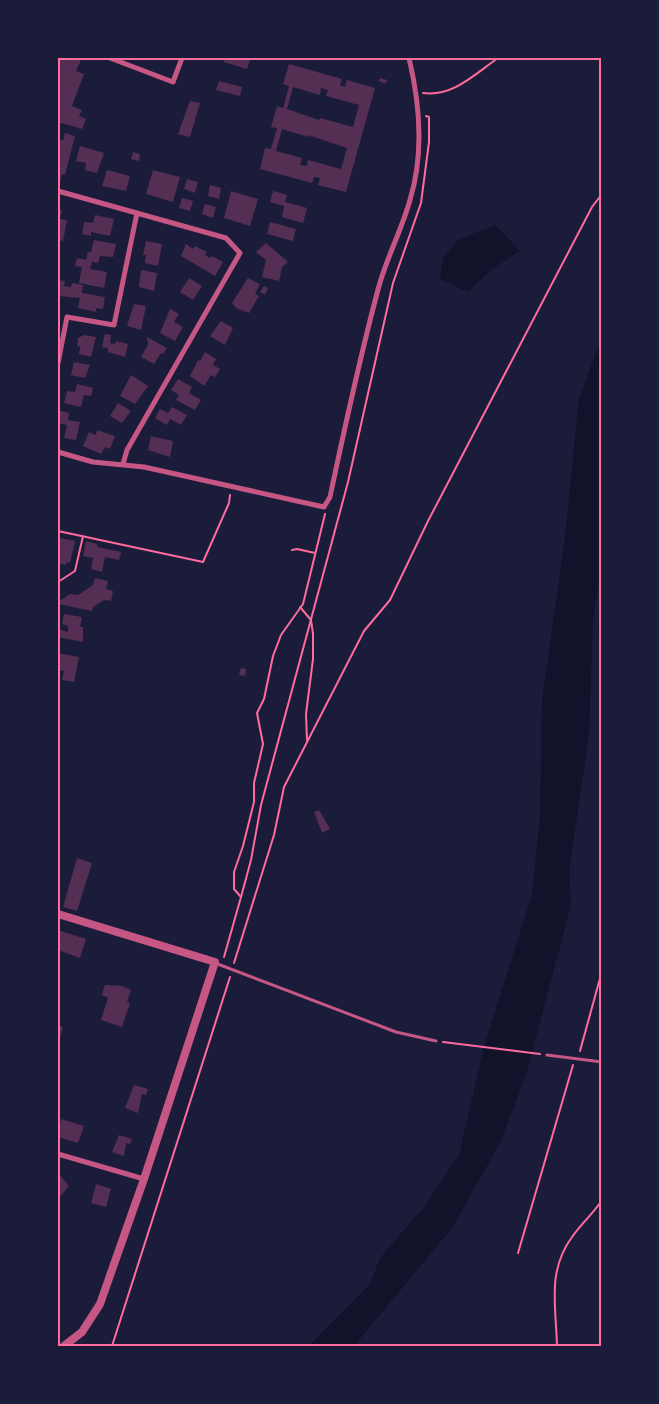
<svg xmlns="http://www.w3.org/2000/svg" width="659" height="1404" font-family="'Public Sans',sans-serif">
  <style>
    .water { fill: #12122b }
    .building { fill: #542f53; fill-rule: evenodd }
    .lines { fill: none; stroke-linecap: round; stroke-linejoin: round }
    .path { stroke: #ff6b9d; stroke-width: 2 }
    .service { stroke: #c65784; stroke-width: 3 }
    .minor { stroke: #c65784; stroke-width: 5 }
    .tertiary { stroke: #c65784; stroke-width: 8 }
    .neatline { fill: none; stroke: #ff6b9d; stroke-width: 2 }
  </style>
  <rect width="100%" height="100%" fill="#1b1b3a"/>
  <g class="water">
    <polygon points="495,225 520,251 491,270 468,292 440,279 443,258 459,239"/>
    <polygon points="601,340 602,562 593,619 589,734 569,871 571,905 526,1075 500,1143 452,1228 354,1346 309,1346 370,1284 380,1258 424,1207 459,1155 485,1043 532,895 540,816 542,701 565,537 579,398"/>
  </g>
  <g class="building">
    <polygon points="58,58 81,60 76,71 84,74 72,106 82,110 79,116 86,119 82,129 58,122"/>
    <polygon points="225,58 250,60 247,69 224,62"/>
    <path d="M289,64L342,79L340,85L345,87L347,80L375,88L346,192L318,185L320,178L314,177L312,183L260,169L265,148L271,149L277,128L271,127L277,106L283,108L289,86L283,84ZM293,87L320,95L321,88L328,90L326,96L359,105L353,127L320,118L319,120L287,109ZM282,129L308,137V135L347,148L341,169L308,160L307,166L300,165L302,158L276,151Z"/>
    <polygon points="380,78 387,80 386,84 379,81"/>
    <polygon points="219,81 242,87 240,96 216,90"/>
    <polygon points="190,101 200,103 190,137 178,134"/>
    <polygon points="65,133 75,136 65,175 62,174 60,182 58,182 58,140 63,140"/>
    <polygon points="80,146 104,153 97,173 85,170 86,163 76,161"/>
    <polygon points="133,152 140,154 139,161 131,159"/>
    <polygon points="107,170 130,176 126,191 102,186"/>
    <polygon points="153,170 180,177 173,202 146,194"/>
    <polygon points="187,179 198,182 195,193 184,189"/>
    <polygon points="210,185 221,188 219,199 208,196"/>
    <polygon points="231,191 258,199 250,226 224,218"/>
    <polygon points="273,191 287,195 285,202 307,208 303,223 282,217 284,206 270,202"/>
    <polygon points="182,198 193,201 190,211 179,208"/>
    <polygon points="205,204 216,207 213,218 202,214"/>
    <polygon points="58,209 62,210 60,219 67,220 63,241 58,240"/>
    <polygon points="95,215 114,219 110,236 91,232 91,236 82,234 84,222 93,223"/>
    <polygon points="270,222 296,229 293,241 267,234"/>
    <polygon points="94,240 116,244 113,257 100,256 98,263 92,262 90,269 107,272 104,288 79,283 82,267 75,266 77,258 86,260 88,252 91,252"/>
    <polygon points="146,241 162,244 158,266 145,263 146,255 143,255"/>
    <polygon points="266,243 288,262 282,267 279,281 262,277 266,260 256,252"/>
    <polygon points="186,244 193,249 195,246 207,252 205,255 210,258 212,256 223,262 215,276 181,256"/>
    <polygon points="141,270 157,273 154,291 139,287"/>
    <polygon points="189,278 202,286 193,300 180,292"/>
    <polygon points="248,278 260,284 255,294 259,296 249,313 236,308 232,303"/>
    <polygon points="58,280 65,281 64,286 71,287 72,283 83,285 82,293 105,297 103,309 96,308 96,312 78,308 80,298 58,296"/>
    <polygon points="264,286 268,288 265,295 260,292"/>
    <polygon points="134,304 146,306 141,330 127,326"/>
    <polygon points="170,309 179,314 174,322 183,327 175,341 160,333"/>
    <polygon points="221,321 233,328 225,345 210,336"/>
    <polygon points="105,334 111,335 110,343 115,344 116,341 128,344 125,357 108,352 108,348 102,347"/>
    <polygon points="84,335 96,337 91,357 79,354 80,347 77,346 78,338"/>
    <polygon points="147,337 167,348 163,354 161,353 154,364 141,357 148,345"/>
    <polygon points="205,352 216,359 213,365 220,369 215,377 211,375 204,386 190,376 198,360 200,361"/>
    <polygon points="74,362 90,365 85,378 71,375"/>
    <polygon points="131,375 148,386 135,404 120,396"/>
    <polygon points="178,379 192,387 189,393 201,400 195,410 176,400 179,395 171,390"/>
    <polygon points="77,384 93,388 91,396 84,395 81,407 64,403 67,391 75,392"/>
    <polygon points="118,403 131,411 122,423 110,416"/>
    <polygon points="172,407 187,415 181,425 170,419 167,425 155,418 160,409 168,413"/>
    <polygon points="58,410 69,413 68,420 80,422 76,440 64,438 67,425 58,423"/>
    <polygon points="97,430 115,436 110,449 105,447 101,454 83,446 89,432 96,435"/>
    <polygon points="151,436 173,441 170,457 148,450"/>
    <polygon points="60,538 75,541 70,563 67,562 66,565 58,563"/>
    <polygon points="86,541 97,544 97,547 121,552 119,560 105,557 102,572 91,569 93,558 83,556"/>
    <polygon points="95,578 108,581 106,589 113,591 111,601 104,600 93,607 92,611 58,604 58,602 70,594 78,595 93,585"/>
    <polygon points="64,614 82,617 80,627 83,627 83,642 58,637 58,629 68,632 68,626 62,624"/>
    <polygon points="58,653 79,657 74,682 62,680 64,671 58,670"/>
    <polygon points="241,668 246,669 245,676 239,675"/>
    <polygon points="319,810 330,829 322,833 314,812"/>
    <polygon points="77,858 92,863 77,911 63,907"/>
    <polygon points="58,930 86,939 80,958 58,950"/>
    <polygon points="105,985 122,986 131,990 127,1002 130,1003 122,1027 101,1020 108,998 102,995"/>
    <polygon points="58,1025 63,1027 58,1046"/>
    <polygon points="134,1085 148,1089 146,1095 142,1094 138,1113 125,1108"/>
    <polygon points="61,1119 84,1126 78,1143 58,1137"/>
    <polygon points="119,1135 132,1139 130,1144 126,1143 124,1156 112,1152"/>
    <polygon points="58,1173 69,1186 58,1199"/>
    <polygon points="96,1184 111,1189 106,1207 91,1203"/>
  </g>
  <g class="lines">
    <g class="path">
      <path d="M423,93C453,97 475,74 498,58"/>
      <polyline points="58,531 203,562 229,503 230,495"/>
      <polyline points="292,550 297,549 315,553"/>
      <polyline points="58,582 75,571 83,536"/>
      <polyline points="300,607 311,620 313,634 313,659 306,714 307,740"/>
      <polyline points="241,897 251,860 261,805 348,482 393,283 421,203 429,142 429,117 426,116"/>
      <polyline points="224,957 241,897 234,889 234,872 243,846 254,802 254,783 263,744 257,713 264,699 273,656 281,635 303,604 325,514"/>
      <polyline points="234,963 274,835 284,787 364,631 390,600 428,521 592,207 602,194"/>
      <polyline points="443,1042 540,1054"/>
      <polyline points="580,1051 602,971"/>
      <polyline points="518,1253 573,1065"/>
      <polyline points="112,1346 230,977"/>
      <path d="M557,1346C556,1306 547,1271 572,1237C581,1224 593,1214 602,1200"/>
    </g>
    <g class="service">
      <polyline points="215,963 396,1032 436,1041"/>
      <polyline points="547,1055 602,1062"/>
    </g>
    <g class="minor">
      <polyline points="110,58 173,82 182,58"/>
      <polyline points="58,191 226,238 240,253 127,450 123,464"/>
      <polyline points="58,363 67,317 114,325 137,213"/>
      <path d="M58,452L93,462L144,467L324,507L330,497C345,426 360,356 379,286C387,257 402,229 410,200C424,154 420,104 409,58"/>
      <polyline points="58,1154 144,1179"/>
    </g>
    <polyline class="tertiary" points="58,914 215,962 144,1179 100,1304 82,1332 64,1346"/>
  </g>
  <rect width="659" height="1404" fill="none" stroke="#1b1b3a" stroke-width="118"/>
  <rect x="59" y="59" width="541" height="1286" class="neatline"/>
</svg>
